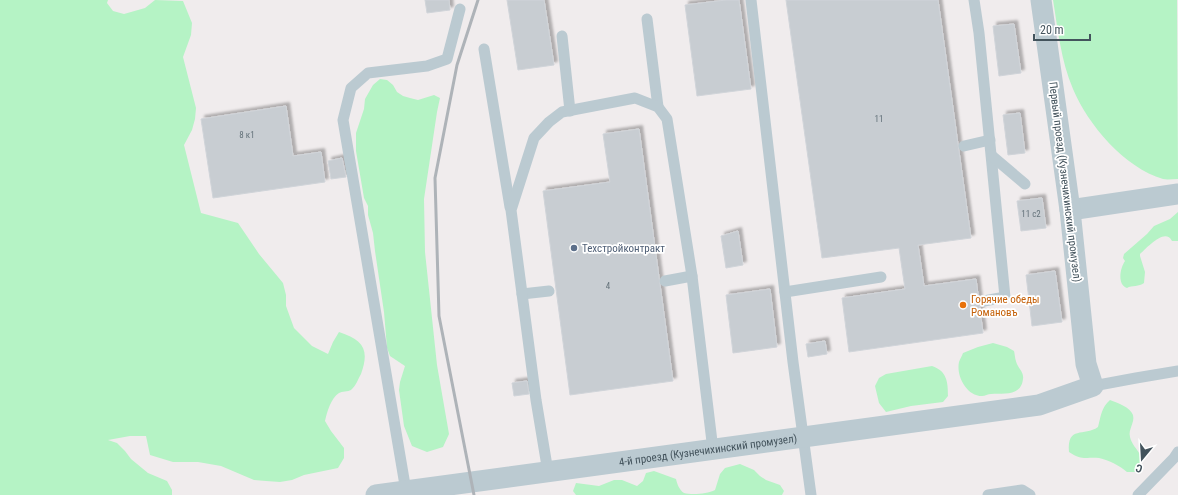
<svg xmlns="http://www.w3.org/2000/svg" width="1178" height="495" font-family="'Roboto Condensed',sans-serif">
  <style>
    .green { fill: #b5f3c5 }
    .building { fill: #c8cdd2; stroke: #d0d4d9; filter: url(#shadow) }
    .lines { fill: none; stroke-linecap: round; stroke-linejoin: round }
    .service { stroke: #bbcad1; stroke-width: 11 }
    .minor { stroke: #bbcad1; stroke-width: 21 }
    .rail { stroke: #aeb3b8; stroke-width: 3 }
    .service-dot { fill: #5c6f8a; stroke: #fff; stroke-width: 1.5 }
    .food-dot { fill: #e8710a; stroke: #fff; stroke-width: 1.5 }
    .labels { text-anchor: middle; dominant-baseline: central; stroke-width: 3.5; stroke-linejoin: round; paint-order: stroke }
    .number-label { font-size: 9px; fill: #64727a }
    .street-label { font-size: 11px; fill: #43535c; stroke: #fff }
    .service-label { font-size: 11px; fill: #4e5e75; stroke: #fff; text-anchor: start }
    .food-label { font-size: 11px; fill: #c56008; stroke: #fff; text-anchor: start }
  </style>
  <defs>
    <filter id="shadow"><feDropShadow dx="3.5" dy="-3.5" stdDeviation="1" flood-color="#0004"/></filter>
  </defs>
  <rect width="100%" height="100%" fill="#f0eced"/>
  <g class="green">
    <path d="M0,0H108L107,3L113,11L124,14L145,8L155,0L183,1L192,23L191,35L183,57L196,108L195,119L192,130L184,145L201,213L238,223L259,254L283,283L286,295V306L294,328L312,346L328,354L333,342L339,332C363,340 370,349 361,374C358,379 356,386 351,390C348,392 342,391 339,393C331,398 327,412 325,421L331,431L344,448V458L338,468L304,475L292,480L280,482L266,481L254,480L221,466L198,462H173L150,455L146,436H130L108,440L117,443L125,451L131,459L148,473L167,481L172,490V495H0Z"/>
    <path d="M1053,0H1177L1178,179C1173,179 1167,180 1163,179C1125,168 1088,125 1073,89C1061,61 1058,30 1053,0Z"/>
    <polygon points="380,79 387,80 393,85 397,92 403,96 410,98 418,100 434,95 440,98 437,112 424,199 425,252 437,365 449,434 443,447 427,452 412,446 404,426 399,390 400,382 405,366 390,356 387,348 384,312 375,251 373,233 368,215 368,206 364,198 356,151 356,133 364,109 365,99 373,85"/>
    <path d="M1178,212V241H1172C1165,227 1147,248 1140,254V256L1145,272L1144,283C1139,287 1132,285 1127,288C1117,285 1120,268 1125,261L1123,258L1124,254L1147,234L1154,226L1170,219Z"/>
    <path d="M993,343L1007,347L1014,351C1015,355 1015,361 1018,366C1020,370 1024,373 1023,379C1021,397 1003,393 991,394C988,394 985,396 982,396C966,396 956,375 959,362C960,359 962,356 963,353L978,347Z"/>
    <path d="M932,366C947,371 948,382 948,396L943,402L911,406L886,412L879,403L875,386L879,378L886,374Z"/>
    <path d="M1110,400C1118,403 1130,407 1133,415C1135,423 1128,429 1130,437C1133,451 1151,456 1135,472H1127C1120,466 1109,460 1099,458C1085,457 1083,461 1069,452C1067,425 1084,437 1098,427C1101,416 1101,408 1110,400Z"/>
    <path d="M740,464L754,470L760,476L766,480L780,485L784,491L782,495H576L573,491L576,483L599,486L614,480H622L637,486L643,481L646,473L654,471L676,479C677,483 679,490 684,493C692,495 707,494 715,490L720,474L725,468Z"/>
  </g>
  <g class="building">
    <polygon points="425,0 449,0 450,10 427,13"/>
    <polygon points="507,0 544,0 554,65 518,70"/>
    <polygon points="726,0 739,0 751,89 697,96 685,5"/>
    <polygon points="786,0 938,0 971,238 918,245 924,286 976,279 983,333 849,352 842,298 905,289 899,248 822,258"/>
    <polygon points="1014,24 1021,73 999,76 993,26"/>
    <polygon points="286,106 293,156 321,152 325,182 213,198 201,119"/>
    <polygon points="1020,113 1025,153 1008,155 1003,115"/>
    <polygon points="639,129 673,381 570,395 543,191 610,182 603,134"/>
    <polygon points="342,158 346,177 331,179 328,161"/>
    <polygon points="1042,198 1046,228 1021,231 1017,201"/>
    <polygon points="738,231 743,265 726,268 721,236"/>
    <polygon points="1055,271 1062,322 1032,326 1026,275"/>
    <polygon points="770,289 777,347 733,353 726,295"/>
    <polygon points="825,341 827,354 808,357 806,344"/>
    <polygon points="527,381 529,394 514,396 512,383"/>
  </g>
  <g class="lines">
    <g class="service">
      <polyline points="751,0 793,362 811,495"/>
      <polyline points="974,0 979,33 1005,297 984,301"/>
      <polyline points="647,19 658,107"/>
      <polyline points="562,36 570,111"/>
      <polyline points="484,49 510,207"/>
      <polyline points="964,146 990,140"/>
      <polyline points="992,156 1025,184"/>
      <polyline points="665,281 692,276"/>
      <polyline points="785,292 881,277"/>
      <polyline points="522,294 549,291"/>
      <polyline points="1093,386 1136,378 1178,371"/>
      <polyline points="548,472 536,400 511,210 534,138 549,122 562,112 635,98 658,107 667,119 692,276 713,450"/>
      <polyline points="406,491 343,120 351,88 368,73 427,66 447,59 460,9"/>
      <polyline points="988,495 1022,490 1030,495"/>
      <polyline points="1138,495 1174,458 1178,452"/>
    </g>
    <g class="minor">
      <polyline points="1070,210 1178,194"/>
      <path id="s1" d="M376,495L1039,405L1093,386L1086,364L1070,210L1041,0"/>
    </g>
    <polyline class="rail" points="474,495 439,316 435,178 457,65 478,0"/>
  </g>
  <circle class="service-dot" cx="574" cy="248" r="4"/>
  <circle class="food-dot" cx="963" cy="305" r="4"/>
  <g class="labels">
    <g class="number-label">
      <text x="879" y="119">11</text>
      <text x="247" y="135">8 к1</text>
      <text x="1031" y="214">11 с2</text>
      <text x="608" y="286">4</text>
    </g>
    <g class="street-label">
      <text transform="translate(1065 182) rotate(83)">Первый проезд (Кузнечихинский промузел)</text>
      <text stroke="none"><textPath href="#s1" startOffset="335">4-й проезд (Кузнечихинский промузел)</textPath></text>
    </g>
    <g class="service-label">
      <text x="582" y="248">Техстройконтракт</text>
    </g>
    <g class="food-label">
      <text x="971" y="299">Горячие обеды<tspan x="971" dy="13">Романовъ</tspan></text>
    </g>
  </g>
  <g transform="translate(1142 459) rotate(198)" stroke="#ffffff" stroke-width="3" paint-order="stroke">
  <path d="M0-3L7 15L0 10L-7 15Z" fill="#43535c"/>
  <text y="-6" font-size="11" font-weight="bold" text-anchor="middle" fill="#43535c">С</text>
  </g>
  <path d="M1034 34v6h56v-6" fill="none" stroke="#43535c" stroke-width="2"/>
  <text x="1040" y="34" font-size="12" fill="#43535c" stroke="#ffffff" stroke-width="3" paint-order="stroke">20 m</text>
</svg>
